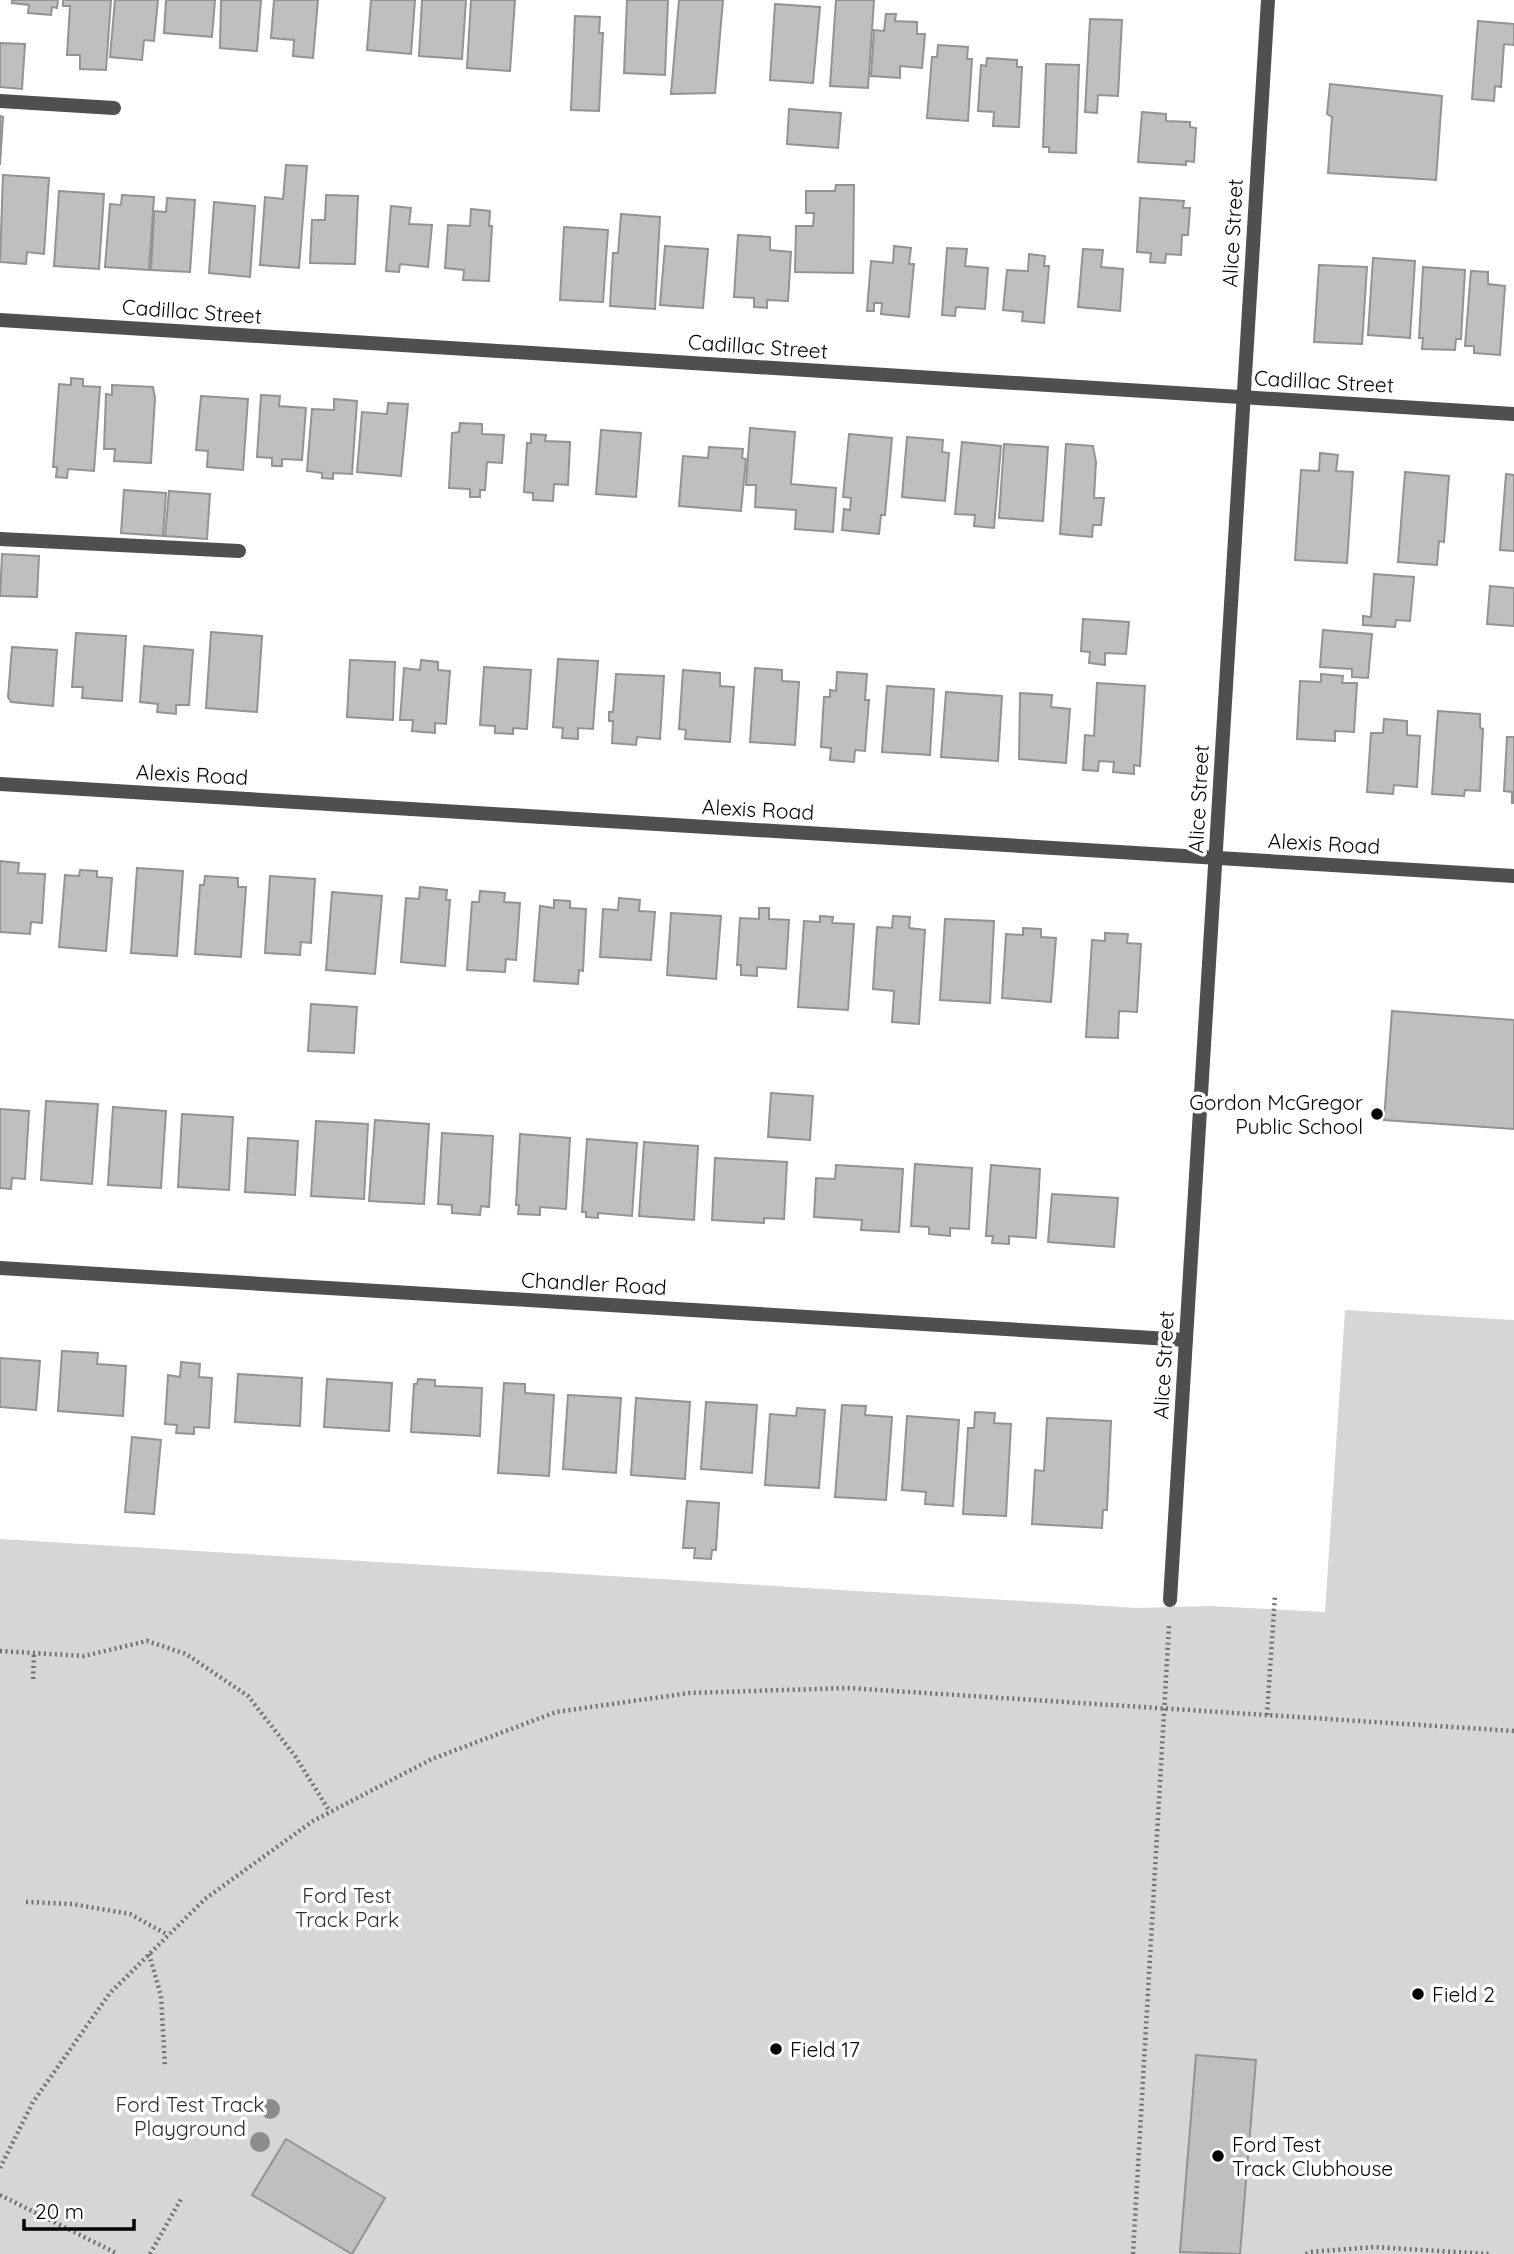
<svg xmlns="http://www.w3.org/2000/svg" width="1514" height="2254" font-family="Quicksand,sans-serif">
  <style>
    .green { fill: #d6d6d6 }
    .building { fill: #bfbfbf; stroke: #939393; stroke-width: 2 }
    .lines { fill: none; stroke-linecap: round; stroke-linejoin: round }
    .path { stroke: #717171; stroke-width: 4.5; stroke-dasharray: 2 3.5; stroke-linecap: butt }
    .lane { stroke: #4f4f4f; stroke-width: 14 }
    .street { stroke: #4f4f4f; stroke-width: 14 }
    .tree { fill: #8c8c8c }
    .poi-dot { fill: #000; stroke: #fff; stroke-width: 2.5 }
    .labels { text-anchor: middle; dominant-baseline: central; stroke-width: 7; stroke-linejoin: round; paint-order: stroke }
    .street-label { font-size: 21px; fill: #000; stroke: #fff }
    .poi-label { font-size: 21px; fill: #000; stroke: #fff; text-anchor: start }
    .park-label { font-size: 21px; fill: #2d2d2d; stroke: #fff }
  </style>
  <rect width="100%" height="100%" fill="#fff"/>
  <polygon class="green" points="1345,1310 1514,1320 1514,2254 0,2254 0,1539 1138,1608 1210,1606 1325,1612"/>
  <g class="building">
    <polygon points="12,0 58,0 57,8 52,7 51,15 28,13 29,5 12,3"/>
    <polygon points="63,0 111,0 106,70 80,69 80,55 67,55 70,6 63,6"/>
    <polygon points="115,0 158,0 154,41 144,40 142,60 110,57"/>
    <polygon points="166,0 215,0 212,37 164,33"/>
    <polygon points="221,0 261,0 257,51 220,48"/>
    <polygon points="274,0 318,0 313,58 293,56 294,40 271,38"/>
    <polygon points="371,0 415,0 411,54 367,50"/>
    <polygon points="422,0 466,0 462,59 419,56"/>
    <polygon points="471,0 515,0 510,71 467,68"/>
    <polygon points="627,0 668,0 665,75 624,73"/>
    <polygon points="679,0 723,0 715,93 671,94"/>
    <polygon points="836,0 874,0 868,88 830,86"/>
    <polygon points="775,4 820,7 813,83 770,80"/>
    <polygon points="886,14 896,14 895,21 917,22 917,34 925,34 922,68 900,66 900,78 871,76 874,30 884,31"/>
    <polygon points="575,16 600,17 599,33 603,33 599,111 571,110"/>
    <polygon points="1090,19 1122,20 1118,96 1098,95 1097,113 1085,112"/>
    <polygon points="1478,21 1514,24 1514,45 1504,44 1501,87 1495,86 1494,101 1472,99"/>
    <polygon points="0,43 25,44 22,89 0,87"/>
    <polygon points="938,45 968,47 967,59 972,59 968,121 927,118 932,57 937,57"/>
    <polygon points="987,58 1017,60 1017,67 1022,67 1019,127 993,126 994,112 978,111 981,65 986,66"/>
    <polygon points="1046,64 1079,65 1076,153 1049,152 1049,147 1043,147"/>
    <polygon points="1330,84 1442,96 1436,180 1328,173 1332,117 1327,114"/>
    <polygon points="789,109 841,113 838,148 787,144"/>
    <polygon points="1142,112 1166,114 1166,121 1190,122 1190,127 1196,128 1194,162 1186,161 1186,165 1138,162"/>
    <polygon points="0,116 3,117 0,165"/>
    <polygon points="286,165 307,166 299,268 260,265 265,197 283,199"/>
    <polygon points="3,175 49,178 44,254 27,252 26,264 0,262"/>
    <polygon points="836,185 854,185 853,273 795,272 796,226 813,226 814,213 806,213 806,191 835,191"/>
    <polygon points="59,191 104,194 99,269 54,266"/>
    <polygon points="122,195 154,197 149,270 105,267 110,204 121,205"/>
    <polygon points="326,195 358,196 355,264 310,263 312,220 325,220"/>
    <polygon points="167,198 195,200 190,272 151,270 154,211 166,212"/>
    <polygon points="1140,198 1184,201 1183,208 1190,208 1188,235 1182,235 1181,255 1166,254 1165,263 1150,262 1151,253 1137,252"/>
    <polygon points="214,202 255,206 250,277 209,273"/>
    <polygon points="391,206 411,208 409,224 432,225 428,267 400,264 399,272 386,271"/>
    <polygon points="471,209 490,211 489,226 492,226 489,281 463,280 464,270 445,268 448,225 470,226"/>
    <polygon points="621,214 660,217 655,309 610,306 613,253 618,253"/>
    <polygon points="564,227 608,230 603,302 560,300"/>
    <polygon points="738,235 770,237 770,250 791,252 788,301 767,300 767,308 754,307 754,298 734,297"/>
    <polygon points="665,246 708,249 703,308 660,305"/>
    <polygon points="894,246 911,248 909,264 914,264 909,317 881,314 882,303 874,303 874,311 867,311 871,261 893,263"/>
    <polygon points="947,248 967,249 965,266 988,268 985,309 956,307 955,316 942,315"/>
    <polygon points="1083,249 1103,250 1101,267 1123,269 1120,311 1078,307"/>
    <polygon points="1029,254 1045,256 1044,266 1049,266 1044,323 1022,321 1023,312 1003,310 1007,270 1028,271"/>
    <polygon points="1373,258 1415,261 1410,338 1368,335"/>
    <polygon points="1319,265 1367,267 1362,344 1314,342"/>
    <polygon points="1423,267 1465,270 1461,339 1456,339 1455,350 1422,349 1423,338 1419,338"/>
    <polygon points="1471,271 1488,272 1488,284 1505,286 1500,355 1474,353 1474,346 1465,346"/>
    <polygon points="71,378 83,379 83,386 100,387 94,471 68,469 67,478 56,477 57,467 53,467 59,384 71,385"/>
    <polygon points="112,385 153,387 155,398 151,463 114,461 115,449 104,449 106,394 112,395"/>
    <polygon points="261,395 280,396 279,406 306,408 302,460 282,459 282,466 272,466 272,458 257,457"/>
    <polygon points="201,396 248,399 243,470 207,467 208,451 196,450"/>
    <polygon points="334,399 357,401 352,474 333,473 333,479 322,478 322,473 307,471 312,409 334,410"/>
    <polygon points="388,403 408,404 401,476 357,472 362,412 387,414"/>
    <polygon points="460,423 482,424 482,434 504,435 502,463 487,462 485,490 480,490 480,497 470,497 470,489 449,488 452,433 459,432"/>
    <polygon points="750,428 795,432 791,484 836,488 833,532 795,529 796,510 755,507 756,485 746,485"/>
    <polygon points="601,430 641,433 636,497 596,494"/>
    <polygon points="531,434 546,435 545,441 570,442 568,485 554,484 553,501 533,500 533,493 524,492 527,443 531,443"/>
    <polygon points="849,434 892,438 885,515 881,515 879,534 842,530 844,509 850,510 851,498 843,497"/>
    <polygon points="907,437 943,440 942,452 949,453 945,501 902,497"/>
    <polygon points="962,442 1001,446 994,528 974,526 975,515 955,514"/>
    <polygon points="1004,444 1048,447 1043,521 999,518"/>
    <polygon points="1066,444 1093,446 1096,462 1094,498 1104,498 1101,525 1093,525 1092,537 1060,534"/>
    <polygon points="709,447 743,449 742,458 746,459 741,511 679,506 683,456 708,458"/>
    <polygon points="1320,453 1338,455 1336,471 1353,472 1347,563 1295,560 1301,470 1319,471"/>
    <polygon points="1405,472 1449,476 1444,542 1439,541 1437,565 1398,562"/>
    <polygon points="1506,474 1514,475 1514,551 1500,550"/>
    <polygon points="124,490 166,493 163,536 121,533"/>
    <polygon points="169,491 210,494 207,539 165,536"/>
    <polygon points="2,554 39,556 37,597 0,596"/>
    <polygon points="1374,574 1414,577 1410,621 1396,620 1395,627 1363,625 1363,616 1371,617"/>
    <polygon points="1490,586 1514,588 1514,626 1487,624"/>
    <polygon points="1083,619 1129,622 1126,654 1105,653 1105,665 1089,663 1090,652 1081,651"/>
    <polygon points="1323,630 1372,634 1368,678 1352,677 1352,669 1320,667"/>
    <polygon points="211,632 262,636 257,712 206,708"/>
    <polygon points="76,633 126,636 122,701 82,698 83,687 72,687"/>
    <polygon points="144,646 193,650 189,705 176,705 176,714 157,712 158,704 140,702"/>
    <polygon points="12,647 57,650 53,706 11,702 8,697"/>
    <polygon points="558,659 598,661 593,729 578,728 578,739 562,738 563,728 553,727"/>
    <polygon points="350,660 395,662 393,720 347,717"/>
    <polygon points="421,660 438,662 438,670 450,671 446,724 435,723 435,733 412,731 413,720 400,720 404,668 420,670"/>
    <polygon points="484,667 531,670 527,729 513,728 513,734 495,733 495,726 480,725"/>
    <polygon points="755,668 782,670 782,681 799,682 795,745 750,742"/>
    <polygon points="683,670 720,673 720,686 734,687 730,742 685,739 686,730 679,729"/>
    <polygon points="837,672 867,674 865,700 869,700 865,751 855,750 854,762 830,760 831,748 821,747 824,697 830,697 830,690 836,691"/>
    <polygon points="616,674 664,676 660,739 637,737 636,745 612,743 613,721 609,721 609,712 613,712"/>
    <polygon points="1321,674 1343,676 1342,683 1357,683 1354,732 1335,731 1335,741 1297,739 1300,681 1321,682"/>
    <polygon points="1097,683 1145,686 1140,766 1134,765 1134,774 1113,772 1114,762 1099,761 1098,771 1083,770 1085,735 1094,736"/>
    <polygon points="887,686 934,689 930,755 882,752"/>
    <polygon points="946,692 1002,696 998,761 941,757"/>
    <polygon points="1020,693 1052,695 1051,707 1070,709 1066,763 1019,759"/>
    <polygon points="1438,711 1480,714 1480,728 1483,729 1480,791 1465,790 1464,796 1432,794"/>
    <polygon points="1384,719 1407,721 1407,735 1420,736 1417,787 1394,785 1393,794 1367,792 1371,733 1383,733"/>
    <polygon points="1507,737 1514,737 1514,803 1512,803 1512,792 1504,791"/>
    <polygon points="0,861 19,863 18,873 45,874 42,923 31,922 30,934 0,932"/>
    <polygon points="137,868 183,871 177,956 131,953"/>
    <polygon points="80,870 97,871 97,877 112,878 106,951 59,947 65,875 79,876"/>
    <polygon points="205,876 238,878 238,887 246,887 241,957 195,954 200,885 204,885"/>
    <polygon points="270,876 315,879 311,943 301,942 300,955 265,953"/>
    <polygon points="420,887 447,890 446,900 450,900 445,966 401,962 406,898 419,899"/>
    <polygon points="480,891 505,893 504,902 520,903 516,960 506,959 505,972 467,970 472,902 479,902"/>
    <polygon points="332,892 382,896 375,974 326,970"/>
    <polygon points="619,898 640,900 639,911 655,912 651,960 600,957 603,909 618,910"/>
    <polygon points="554,900 570,901 570,908 586,909 583,971 579,970 578,984 534,981 540,906 554,908"/>
    <polygon points="759,908 769,908 769,919 789,920 786,969 757,967 757,976 741,975 741,965 737,965 740,918 759,919"/>
    <polygon points="671,913 721,916 716,979 667,975"/>
    <polygon points="820,916 833,917 832,923 854,924 848,1010 798,1007 804,921 820,922"/>
    <polygon points="893,916 910,917 909,928 925,930 919,1024 892,1022 894,991 873,989 877,927 892,928"/>
    <polygon points="945,919 994,921 990,1003 940,1000"/>
    <polygon points="1023,928 1041,929 1041,937 1056,938 1051,1002 1002,998 1006,934 1023,935"/>
    <polygon points="1105,933 1128,934 1127,943 1141,944 1137,1012 1119,1011 1118,1038 1086,1037 1092,940 1105,941"/>
    <polygon points="311,1004 357,1007 354,1053 308,1051"/>
    <polygon points="1392,1011 1514,1020 1514,1129 1384,1120"/>
    <polygon points="771,1093 813,1096 810,1140 768,1137"/>
    <polygon points="46,1101 98,1104 92,1184 41,1180"/>
    <polygon points="113,1107 166,1111 161,1188 108,1185"/>
    <polygon points="0,1109 29,1111 25,1179 12,1178 11,1189 0,1188"/>
    <polygon points="182,1114 233,1117 229,1190 178,1187"/>
    <polygon points="375,1120 429,1124 424,1204 369,1201"/>
    <polygon points="316,1121 368,1124 364,1199 311,1196"/>
    <polygon points="442,1133 493,1136 489,1207 481,1206 480,1215 452,1213 452,1205 438,1204"/>
    <polygon points="520,1134 570,1138 566,1209 540,1207 540,1215 518,1214 519,1205 516,1205"/>
    <polygon points="248,1138 298,1141 295,1195 245,1192"/>
    <polygon points="587,1139 637,1143 632,1216 598,1213 598,1218 586,1217 586,1212 582,1212"/>
    <polygon points="644,1142 698,1146 694,1220 639,1216"/>
    <polygon points="715,1158 787,1162 784,1219 764,1218 764,1223 712,1220"/>
    <polygon points="915,1164 972,1168 969,1229 950,1228 950,1236 929,1234 929,1227 911,1226"/>
    <polygon points="836,1165 903,1169 899,1232 861,1230 862,1220 814,1217 816,1178 835,1179"/>
    <polygon points="991,1165 1040,1169 1036,1238 1009,1236 1009,1244 992,1243 993,1236 986,1236"/>
    <polygon points="1052,1194 1118,1198 1114,1247 1048,1242"/>
    <polygon points="62,1351 98,1353 97,1364 126,1366 123,1416 58,1411"/>
    <polygon points="0,1358 40,1361 36,1410 0,1407"/>
    <polygon points="181,1362 200,1364 199,1377 212,1378 209,1428 194,1427 194,1434 176,1433 177,1425 165,1424 168,1375 180,1377"/>
    <polygon points="238,1374 302,1378 300,1426 235,1422"/>
    <polygon points="327,1379 392,1383 389,1431 324,1427"/>
    <polygon points="418,1379 435,1380 435,1386 482,1388 480,1436 411,1432 414,1384 417,1384"/>
    <polygon points="504,1383 525,1384 525,1393 554,1395 549,1476 498,1473"/>
    <polygon points="568,1395 621,1398 616,1473 563,1469"/>
    <polygon points="636,1398 690,1402 685,1479 631,1475"/>
    <polygon points="706,1402 757,1405 752,1473 701,1469"/>
    <polygon points="842,1405 866,1406 865,1415 892,1417 886,1500 835,1497"/>
    <polygon points="797,1408 825,1410 819,1488 765,1485 770,1414 796,1416"/>
    <polygon points="975,1412 995,1413 994,1423 1011,1424 1006,1516 963,1514 968,1428 974,1428"/>
    <polygon points="907,1416 959,1420 953,1506 925,1504 926,1492 902,1490"/>
    <polygon points="1047,1418 1111,1421 1107,1510 1103,1510 1102,1528 1032,1524 1035,1470 1044,1471"/>
    <polygon points="132,1437 161,1440 154,1514 125,1512"/>
    <polygon points="687,1501 719,1503 716,1550 712,1550 711,1559 694,1558 695,1548 683,1548"/>
    <polygon points="1196,2055 1256,2060 1240,2254 1180,2252"/>
    <polygon points="286,2139 385,2198 352,2254 252,2195"/>
  </g>
  <g class="lines">
    <g class="path">
      <polyline points="0,1651 84,1656 147,1641 186,1654 248,1696 295,1756 330,1812"/>
      <polyline points="33,1679 34,1653"/>
      <polyline points="1267,1715 1275,1595"/>
      <polyline points="26,1902 72,1904 130,1914 168,1935"/>
      <polyline points="149,1954 161,1996 165,2067"/>
      <polyline points="0,2168 33,2102 110,1993 205,1899 313,1821 432,1759 556,1712 689,1693 848,1688 1514,1731"/>
      <polyline points="0,2195 118,2254"/>
      <polyline points="150,2254 181,2199"/>
      <polyline points="1133,2254 1169,1626"/>
      <polyline points="1306,2254 1309,2252 1374,2247 1489,2254"/>
    </g>
    <g class="lane">
      <polyline points="0,101 114,108"/>
      <polyline points="0,539 239,551"/>
    </g>
    <g class="street">
      <polyline points="0,320 1514,414"/>
      <polyline points="0,784 1514,876"/>
      <polyline points="0,1268 1186,1340"/>
      <polyline points="1170,1600 1268,0"/>
    </g>
  </g>
  <g class="tree">
    <circle cx="270" cy="2109" r="10"/>
    <circle cx="260" cy="2142" r="10"/>
  </g>
  <g class="poi-dot">
    <circle cx="1377" cy="1114" r="7"/>
    <circle cx="1418" cy="1994" r="7"/>
    <circle cx="776" cy="2049" r="7"/>
    <circle cx="1218" cy="2156" r="7"/>
  </g>
  <g class="labels">
    <g class="street-label">
      <text transform="translate(1232 233) rotate(-87)">Alice Street</text>
      <text transform="translate(192 311) rotate(4)">Cadillac Street</text>
      <text transform="translate(758 346) rotate(4)">Cadillac Street</text>
      <text transform="translate(1324 381) rotate(3)">Cadillac Street</text>
      <text transform="translate(192 774) rotate(3)">Alexis Road</text>
      <text transform="translate(1198 799) rotate(-87)">Alice Street</text>
      <text transform="translate(758 809) rotate(3)">Alexis Road</text>
      <text transform="translate(1324 843) rotate(3)">Alexis Road</text>
      <text transform="translate(594 1283) rotate(3)">Chandler Road</text>
      <text transform="translate(1163 1365) rotate(-87)">Alice Street</text>
    </g>
    <g class="poi-label">
      <text x="1363" y="1102" text-anchor="end">Gordon McGregor<tspan x="1363" dy="24">Public School</tspan></text>
      <text x="1432" y="1994">Field 2</text>
      <text x="790" y="2049">Field 17</text>
      <text x="1232" y="2144">Ford Test<tspan x="1232" dy="24">Track Clubhouse</tspan></text>
    </g>
    <g class="park-label">
      <text x="347" y="1895">Ford Test<tspan x="347" dy="24">Track Park</tspan></text>
      <text x="190" y="2104">Ford Test Track<tspan x="190" dy="24">Playground</tspan></text>
    </g>
  </g>
  <path d="M24 2219v10h110v-10" fill="none" stroke="#000000" stroke-width="3.5"/>
  <text x="35" y="2219" font-size="21" fill="#000000" stroke="#ffffff" stroke-width="5" paint-order="stroke">20 m</text>
</svg>
